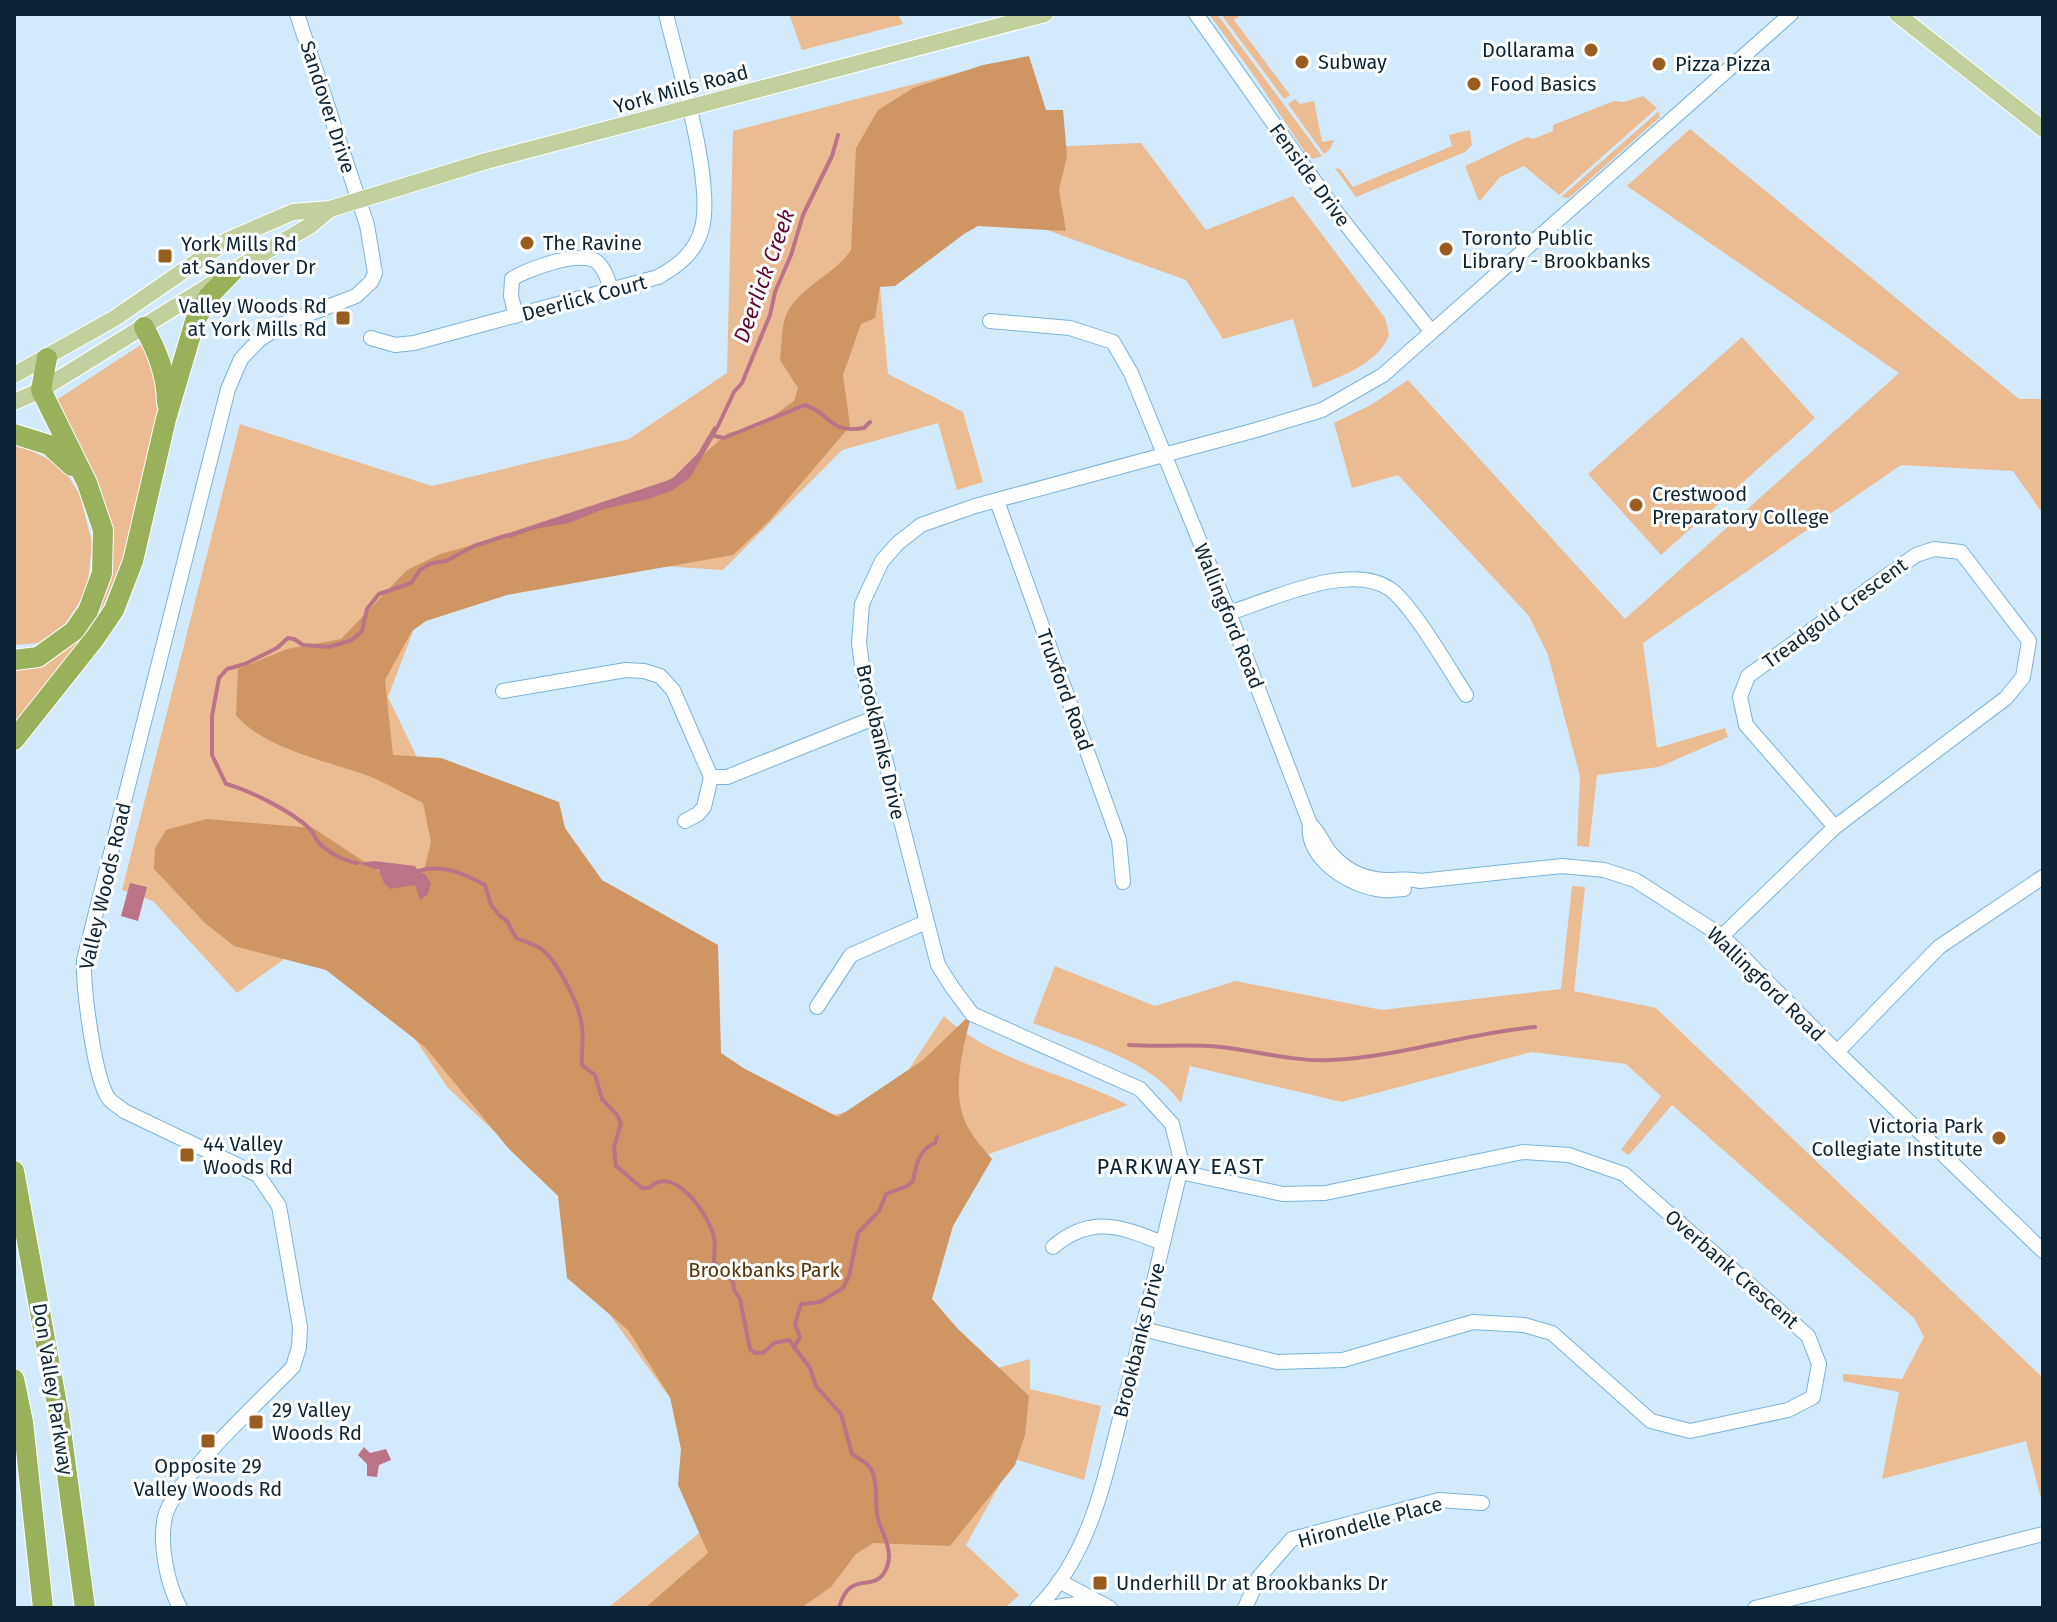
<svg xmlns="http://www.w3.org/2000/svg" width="2057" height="1622" font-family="'Fira Sans',sans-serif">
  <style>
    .green { fill: #ebbb92 }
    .forest { fill: #cf9664 }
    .water { fill: #bb7387 }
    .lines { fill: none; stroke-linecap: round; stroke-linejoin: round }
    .stream { stroke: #bb7387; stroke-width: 4 }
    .minor-casing { stroke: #79b3de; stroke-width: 16 }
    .major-casing { stroke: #fff; stroke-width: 18 }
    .highway-casing { stroke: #fff; stroke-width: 22 }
    .minor { stroke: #fff; stroke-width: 14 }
    .major { stroke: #c2d09d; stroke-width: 16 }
    .highway { stroke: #99b15b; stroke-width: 20 }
    .poi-dot { fill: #995d1f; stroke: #fff; stroke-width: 3 }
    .labels { text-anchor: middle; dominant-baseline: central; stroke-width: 6; stroke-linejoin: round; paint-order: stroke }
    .poi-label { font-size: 20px; fill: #0d2435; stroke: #fff; text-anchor: start }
    .street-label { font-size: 20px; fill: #0d2435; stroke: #fff }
    .park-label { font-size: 20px; fill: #58320a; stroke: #fff }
    .water-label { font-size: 22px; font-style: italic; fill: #63072f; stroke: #fff }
    .neighbourhood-label { font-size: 22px; letter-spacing: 2px; fill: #0d2435; stroke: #fff }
  </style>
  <rect width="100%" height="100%" fill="#d3eafc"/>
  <g class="green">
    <polygon points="789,14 898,14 903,24 802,50"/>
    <polygon points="1209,14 1217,14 1322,156 1313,159 1307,155 1255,77"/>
    <polygon points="1224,14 1242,14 1234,20 1290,95 1284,99 1223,17"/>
    <path d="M980,67L1001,149L1141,143L1206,230L1293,196L1385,318L1389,334C1380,364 1338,377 1313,388L1293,319L1223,339L1186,280L1016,219L943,228L880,287L888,374L963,412L983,482L957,490L938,423L842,450L723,570L598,562L420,613L388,697L427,778L719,1075L798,1124L888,1101L944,1016C995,1063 1068,1073 1128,1105L935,1173L906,1330L962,1378L1030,1359V1389L1101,1406L1084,1480L1014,1459L966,1545L1019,1595L1005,1608H608L709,1525L680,1412L582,1276L558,1191L448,1088L390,1002L301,947L237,993L153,901L122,890L240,424L432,486L629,439L727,373L733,131Z"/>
    <path d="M1643,96L1657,108L1559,195L1524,166L1500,177L1480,201L1478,199L1465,166C1487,157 1505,146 1528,137L1533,139L1553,131V125L1614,101L1624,102Z"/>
    <polygon points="1295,99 1300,104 1314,101 1322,142 1334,140 1330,149 1324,154 1288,104"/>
    <polygon points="1659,111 1660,117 1569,198 1561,197"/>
    <polygon points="1690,129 2019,399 2043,399 2043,514 2013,471 1901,465 1643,643 1657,748 1725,728 1728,737 1659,767 1597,775 1589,847 1577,846 1580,776 1548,655 1529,616 1398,475 1352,488 1334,423 1371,405 1408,380 1625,619 1899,373 1627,186"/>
    <polygon points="1470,130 1472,145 1465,152 1356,197 1335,168 1340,169 1353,187 1452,146 1449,135"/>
    <polygon points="1742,337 1815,418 1661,555 1588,474"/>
    <polygon points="142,344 157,382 160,414 126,552 98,618 94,618 110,556 108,512 55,401"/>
    <polygon points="14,446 22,446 62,466 80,495 92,543 87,591 63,627 39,643 14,645"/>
    <polygon points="82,638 14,727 14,669 37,665"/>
    <path d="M1572,886L1585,887L1574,991L1656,1008L2043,1378V1506L2026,1441L1882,1479L1899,1392L1843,1381V1374L1902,1379L1924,1337L1914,1318L1672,1105L1629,1155L1621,1150L1661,1096L1626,1064L1532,1052L1342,1102L1190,1066L1181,1103C1149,1058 1083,1043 1033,1023L1055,966L1155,1006L1236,981L1382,1010L1561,989Z"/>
  </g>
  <path class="forest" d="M1029,56L1046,110H1063L1067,156L1059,190L1066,231L978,226L964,234L895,286L880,287L875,318L861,324L843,375L850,426L770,520L733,555L507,595L426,621L412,631L385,680L393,755L441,758L559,802L565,828L602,880L718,945L721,1053L745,1069L838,1117L923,1060L972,1013C963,1047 949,1097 969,1129C975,1140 984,1149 992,1159L953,1226L932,1299L958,1329L1029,1396L1025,1435L1015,1465L950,1546L873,1543L856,1554L831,1587L801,1608H645L708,1553L678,1485L681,1449L670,1397L628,1330L567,1278L558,1196L509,1149L425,1047L326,970L234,946L205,923L154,869L155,848L166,830L206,819L313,828L389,878L423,874L431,842L423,803C404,794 385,782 366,775C327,761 263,748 236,715L238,669L287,649L341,639L407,570L440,554L630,501L683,472L728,433L758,427L794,401L798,388L780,360C782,346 781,323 788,311C803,285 835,274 851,250L856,148L878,110L913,88L983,65Z"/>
  <g class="water">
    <polygon points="714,426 719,428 690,478 673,490 648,499 604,509 569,523 535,529 510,538 508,535 509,533 672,479 698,453"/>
    <polygon points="374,861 415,866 418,871 424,873 431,883 428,894 420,900 415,885 390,889 384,883 379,870 357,863"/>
    <polygon points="130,883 147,887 138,921 121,916"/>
    <polygon points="364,1447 370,1453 386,1449 391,1460 379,1465 377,1477 367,1476 367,1464 358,1455"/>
  </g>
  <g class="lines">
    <g class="stream">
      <polyline points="718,426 734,392 742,383 770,315 775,292 791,255 803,215 832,156 838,135"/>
      <path d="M715,436L724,438L805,405C831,413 828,434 864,428L870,422"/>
      <path d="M357,863C344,861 329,853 319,843C315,838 313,832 309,828C291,811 249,790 226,784L212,755V716L219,678L227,669L245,664L277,648L288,638L294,639L303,645L329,647L352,640L362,631L367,609L379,594L411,583L421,569L432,563L446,561L474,546L508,535"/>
      <path d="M418,871C443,864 463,873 485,885L491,905L500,916L507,921L516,938C524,941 533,944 540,948C557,960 580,1005 582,1027C584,1039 581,1052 582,1065L595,1075L602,1099L617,1115L621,1123L614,1147L616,1166L642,1188H649C674,1163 708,1214 714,1237C716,1244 714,1254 714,1262L733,1282L734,1290L740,1299L750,1349L755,1353H763L774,1343L789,1340L810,1368L816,1386L841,1414L852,1454C859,1459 867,1462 871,1469C878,1482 875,1499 877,1513C878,1530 898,1551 884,1573C872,1592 849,1570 839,1608"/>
      <path d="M1129,1045C1160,1047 1190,1044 1221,1047C1255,1051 1297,1062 1330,1060C1400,1057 1466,1033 1535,1027"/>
      <path d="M794,1348L800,1337L795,1324L801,1304L820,1302L843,1288L849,1276L858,1233L879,1211L886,1194L907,1186L913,1181C916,1165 919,1149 935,1143L937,1137"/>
    </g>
    <g class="minor-casing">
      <g id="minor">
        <polyline points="1196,14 1340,217 1431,331"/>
        <path d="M516,316L511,296L512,279C527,269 582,249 597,262C605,269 608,280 611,290"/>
        <path d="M990,321L1070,328L1113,342L1131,373L1229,613L1310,824C1305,860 1353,888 1384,890C1391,891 1397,889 1404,889"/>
        <path d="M371,338L395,345L414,343L658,277C678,266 696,252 702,228C714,181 678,64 666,14"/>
        <polyline points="997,501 1119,840 1123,882"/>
        <path d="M1229,613C1271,600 1350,561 1390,589C1413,606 1449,669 1466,695"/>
        <polyline points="503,691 626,670 644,671 660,676 673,690 711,777 704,807 698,814 685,821"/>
        <polyline points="711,777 727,777 874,718"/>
        <path d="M1310,824C1318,831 1322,841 1328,850C1340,865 1357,876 1376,879C1391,882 1405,877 1420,881L1562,866L1604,870L1635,880L1722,936L1837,1052L2043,1251"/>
        <polyline points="1722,936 1835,827 2006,698 2023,677 2029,641 1961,552 1934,549 1916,555 1748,676 1740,697 1746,725 1835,827"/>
        <polyline points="817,1007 851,955 926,922"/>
        <polyline points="1837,1052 1939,947 2043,877"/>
        <path d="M1053,1247C1090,1215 1121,1226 1162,1243"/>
        <polyline points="1143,1329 1277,1362 1343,1360 1473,1322 1524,1325 1552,1333 1651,1421 1690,1431 1788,1410 1813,1397 1819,1364 1808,1336 1624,1174 1569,1155 1523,1152 1325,1193 1283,1194 1180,1172"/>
        <polyline points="1059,1581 1110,1608"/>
        <path d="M180,1608C167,1583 159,1545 165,1517C173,1480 263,1398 293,1367L299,1347L300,1327L279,1206L258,1175L124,1111C120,1107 112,1103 109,1099C94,1079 83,986 84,960L228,389L241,359L259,340L283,324L356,296L371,282L375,273L367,225L297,14"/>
        <path d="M1037,1608C1092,1554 1105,1475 1124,1403C1144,1327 1161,1249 1180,1172V1156L1172,1124L1140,1089L972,1014L952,987L938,965L863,673L859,643L862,604L882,561L898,543L921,525L975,506L1256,430L1322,410L1383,375L1791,14"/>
        <polyline points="1050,1608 1076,1604 1097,1605"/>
        <polyline points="1245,1608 1259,1577 1292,1539 1439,1500 1482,1503"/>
        <polyline points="1755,1608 2043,1534"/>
      </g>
    </g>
    <g class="major-casing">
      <g id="major">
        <polyline points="1897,14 2043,129"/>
        <polyline points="14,375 115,318 228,240 293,212 330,209 486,161 1045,14"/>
        <polyline points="14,402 41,390 233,271 311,225 330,209"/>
      </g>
    </g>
    <g class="highway-casing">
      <g id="highway">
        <path d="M144,327C157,351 167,375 167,403"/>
        <polyline points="14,434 49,445 72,466"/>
        <polyline points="14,660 38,657 74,631 88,611 102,573 103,530 87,483 41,390 47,358"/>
        <polyline points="14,740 95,638 114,610 133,561 166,419 195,321 209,296 233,271"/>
        <polyline points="14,1171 59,1415 85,1608"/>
        <polyline points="14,1379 23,1422 43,1608"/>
      </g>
    </g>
    <use href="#minor" class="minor"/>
    <use href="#major" class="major"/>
    <use href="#highway" class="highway"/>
  </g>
  <g class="poi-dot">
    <circle cx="1591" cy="50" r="8"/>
    <circle cx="1302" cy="62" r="8"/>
    <circle cx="1659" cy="64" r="8"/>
    <circle cx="1474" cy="84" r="8"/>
    <circle cx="527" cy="243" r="8"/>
    <circle cx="1446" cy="249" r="8"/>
    <rect x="157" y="248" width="16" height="16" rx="4"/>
    <rect x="335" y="310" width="16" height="16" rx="4"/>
    <circle cx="1636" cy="505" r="8"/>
    <circle cx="1999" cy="1138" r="8"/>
    <rect x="179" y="1147" width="16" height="16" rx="4"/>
    <rect x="248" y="1414" width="16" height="16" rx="4"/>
    <rect x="200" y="1433" width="16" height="16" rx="4"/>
    <rect x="1092" y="1575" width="16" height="16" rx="4"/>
  </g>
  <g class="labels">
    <g class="poi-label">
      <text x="1575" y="50" text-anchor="end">Dollarama</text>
      <text x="1318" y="62">Subway</text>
      <text x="1675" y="64">Pizza Pizza</text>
      <text x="1490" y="84">Food Basics</text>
      <text x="1462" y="238">Toronto Public<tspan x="1462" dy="23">Library - Brookbanks</tspan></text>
      <text x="543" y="243">The Ravine</text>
      <text x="181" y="244">York Mills Rd<tspan x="181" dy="23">at Sandover Dr</tspan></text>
      <text x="327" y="306" text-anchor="end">Valley Woods Rd<tspan x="327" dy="23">at York Mills Rd</tspan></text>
      <text x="1652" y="494">Crestwood<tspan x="1652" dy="23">Preparatory College</tspan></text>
      <text x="1983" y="1126" text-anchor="end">Victoria Park<tspan x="1983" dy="23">Collegiate Institute</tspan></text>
      <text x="203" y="1144">44 Valley<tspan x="203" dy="23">Woods Rd</tspan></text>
      <text x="272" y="1410">29 Valley<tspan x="272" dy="23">Woods Rd</tspan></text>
      <text x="208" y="1466" text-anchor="middle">Opposite 29<tspan x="208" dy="23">Valley Woods Rd</tspan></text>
      <text x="1116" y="1583">Underhill Dr at Brookbanks Dr</text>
    </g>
    <g class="street-label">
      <text transform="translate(681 89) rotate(-15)">York Mills Road</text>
      <text transform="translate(328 107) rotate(72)">Sandover Drive</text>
      <text transform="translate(1310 175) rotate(54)">Fenside Drive</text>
      <text transform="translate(584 298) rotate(-15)">Deerlick Court</text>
      <text transform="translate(1835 613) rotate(-36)">Treadgold Crescent</text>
      <text transform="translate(1229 616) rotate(68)">Wallingford Road</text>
      <text transform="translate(1065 690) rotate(70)">Truxford Road</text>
      <text transform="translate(881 742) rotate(77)">Brookbanks Drive</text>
      <text transform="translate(105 886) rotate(-77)">Valley Woods Road</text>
      <text transform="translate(1766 984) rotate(44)">Wallingford Road</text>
      <text transform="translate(1732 1269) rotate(41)">Overbank Crescent</text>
      <text transform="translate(1139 1340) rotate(-76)">Brookbanks Drive</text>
      <text transform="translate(53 1389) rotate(81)">Don Valley Parkway</text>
      <text transform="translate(1370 1522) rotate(-15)">Hirondelle Place</text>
    </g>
    <g class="park-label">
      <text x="764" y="1270">Brookbanks Park</text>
    </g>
    <g class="water-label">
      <text transform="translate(764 276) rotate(-70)">Deerlick Creek</text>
    </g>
    <g class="neighbourhood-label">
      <text x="1181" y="1166">PARKWAY EAST</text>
    </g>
  </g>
  <rect width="2057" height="1622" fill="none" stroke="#0d2435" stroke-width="32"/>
</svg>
